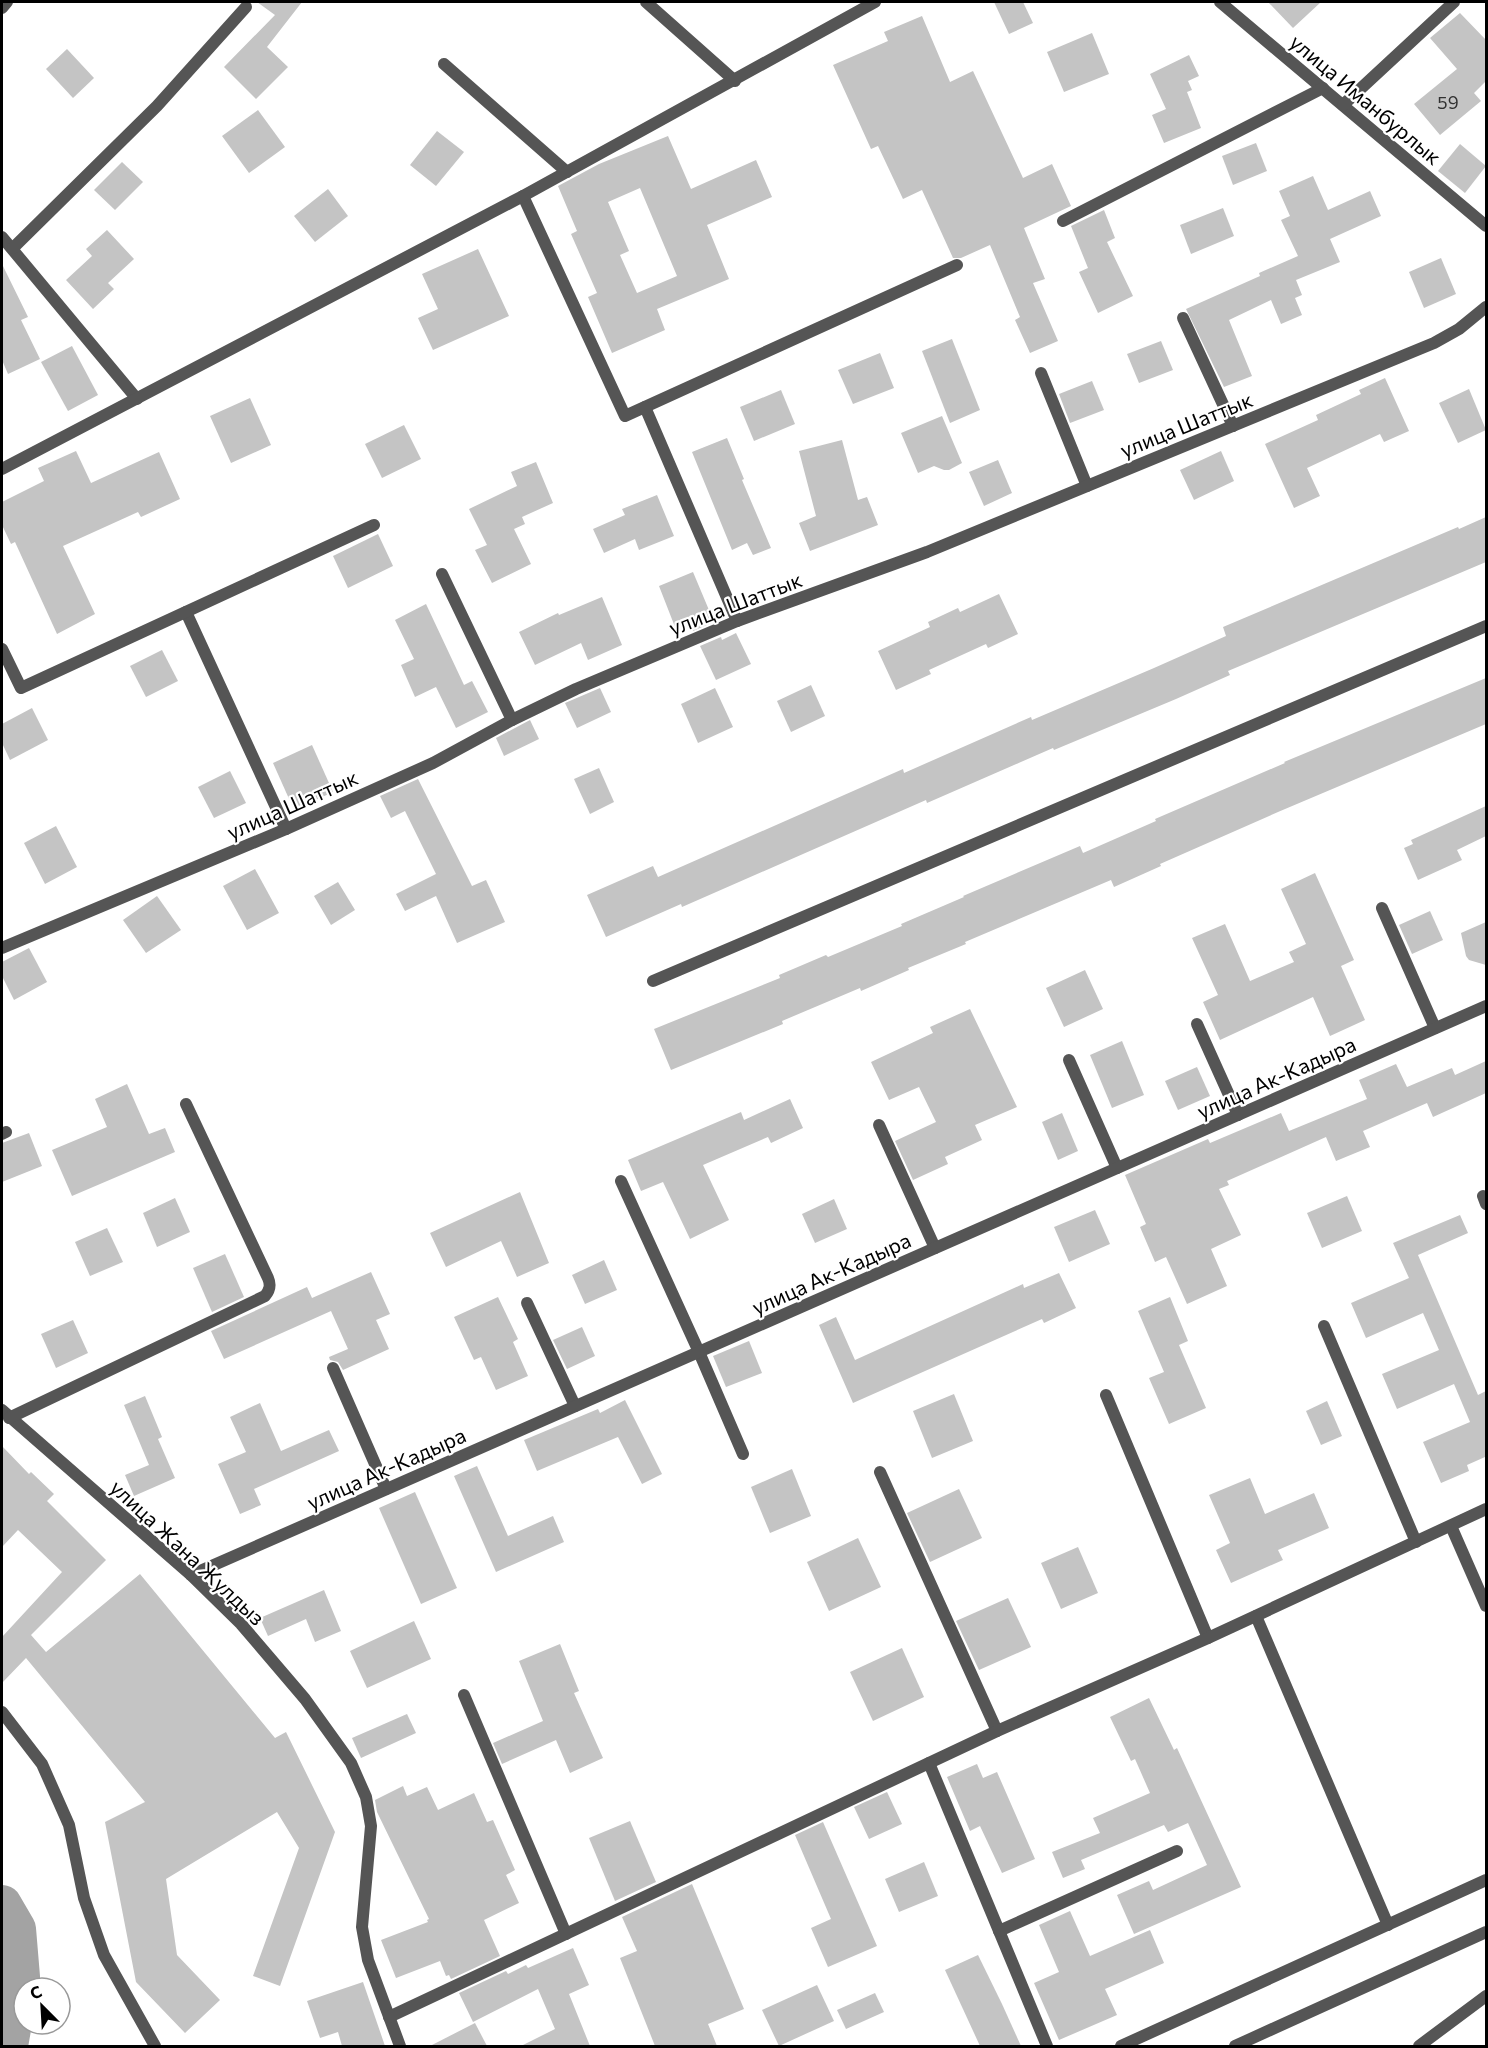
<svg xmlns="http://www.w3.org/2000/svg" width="1488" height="2048" font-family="Commissioner,sans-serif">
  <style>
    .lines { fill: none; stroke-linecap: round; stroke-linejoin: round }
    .river { stroke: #a3a3a3; stroke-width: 40 }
    .building { fill: #c4c4c4; fill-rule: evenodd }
    .service { stroke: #555; stroke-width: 12 }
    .minor { stroke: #555; stroke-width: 12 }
    .labels { text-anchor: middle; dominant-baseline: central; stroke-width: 4.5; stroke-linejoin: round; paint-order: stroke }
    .number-label { font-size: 18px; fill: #313131 }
    .street-label { font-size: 21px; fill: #000; stroke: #fff }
  </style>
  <rect width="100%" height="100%" fill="#fff"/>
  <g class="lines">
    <polyline class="river" points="2,1905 16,1929 20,1977 8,2046"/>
  </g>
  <g class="building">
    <polygon points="257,2 302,2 267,47 288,67 256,99 224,67 275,15"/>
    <polygon points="994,2 1023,2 1033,23 1009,34"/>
    <polygon points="1268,2 1321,2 1293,28"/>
    <polygon points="1460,13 1486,40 1486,81 1474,93 1481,101 1440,135 1414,104 1457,69 1430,38"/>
    <polygon points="922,16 950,82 973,71 1023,178 1052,164 1071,206 1024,228 1045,279 1033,283 1058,341 1030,353 1015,320 1020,317 990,245 961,258 953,258 922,190 903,199 878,146 871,149 833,65 888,41 884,32"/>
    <polygon points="1092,33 1109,74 1064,92 1047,52"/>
    <polygon points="67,49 94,78 73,98 46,69"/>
    <polygon points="1189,55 1199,76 1188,81 1192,90 1187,92 1201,128 1164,143 1152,115 1166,109 1150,74"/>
    <polygon points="258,110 285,147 249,173 222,136"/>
    <polygon points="437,131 464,152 436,186 410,165"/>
    <path d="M668,136L691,189L756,160L772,197L707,225L729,279L657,309L665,330L612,353L588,297L597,293L571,234L577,231L558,186L599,164ZM640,188L677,276L637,293L620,255L629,251L608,202Z"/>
    <polygon points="1256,143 1267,171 1233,185 1222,156"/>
    <polygon points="1460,144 1486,166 1465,193 1438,171"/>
    <polygon points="122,162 143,182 115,210 94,190"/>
    <polygon points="1313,176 1328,210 1370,191 1381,216 1330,239 1340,262 1296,280 1302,295 1295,298 1302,315 1281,324 1271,300 1229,320 1252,376 1224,387 1186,309 1260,276 1259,273 1298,256 1281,220 1290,216 1279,191"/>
    <polygon points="328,189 348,216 315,242 294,216"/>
    <polygon points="1223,208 1234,236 1191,254 1180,225"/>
    <polygon points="1104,210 1115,238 1107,242 1133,296 1098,313 1079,272 1088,268 1071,226"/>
    <polygon points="107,230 134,259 108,283 114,289 93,309 66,280 92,256 86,249"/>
    <polygon points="478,249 509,316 433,350 418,318 438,309 422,274"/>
    <polygon points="1441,258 1456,294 1424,308 1409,272"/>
    <polygon points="2,264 28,317 21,320 40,359 8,374 2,360"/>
    <polygon points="952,339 980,410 950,423 922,351"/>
    <polygon points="1161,341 1173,370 1139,383 1127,354"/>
    <polygon points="72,346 98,395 68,411 41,362"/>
    <polygon points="880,353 894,388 853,404 838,370"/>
    <polygon points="1385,378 1409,431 1384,442 1380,434 1307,468 1320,496 1294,508 1265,444 1318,420 1316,415 1361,394 1359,390"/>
    <polygon points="1092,381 1104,410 1070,423 1059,394"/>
    <polygon points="1469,389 1486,430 1458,443 1439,403"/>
    <polygon points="781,390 795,424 754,441 740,407"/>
    <polygon points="250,398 271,445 231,463 210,416"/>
    <polygon points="942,416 962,463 949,470 944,470 934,466 918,473 901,433"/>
    <polygon points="404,425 421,459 382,478 365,444"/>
    <polygon points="727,438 744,479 742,480 771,548 753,555 747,543 732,550 692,452"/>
    <polygon points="842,440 858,500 867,497 878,525 810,551 799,523 816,516 799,451"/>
    <polygon points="76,451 91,483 159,452 180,499 141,517 138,512 63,546 95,614 57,634 15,542 11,544 2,525 2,502 44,481 38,468"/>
    <polygon points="1221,451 1234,481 1194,500 1180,470"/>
    <polygon points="998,460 1012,493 984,506 969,472"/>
    <polygon points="536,462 553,503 522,517 525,524 514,529 531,564 492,583 475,550 487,545 469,509 517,486 511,472"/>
    <polygon points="657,495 674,536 639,550 635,539 604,553 593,529 625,515 622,509"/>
    <polygon points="1486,517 1486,562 1228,671 1230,675 1176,699 1054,750 1053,748 927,803 926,800 682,907 681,904 606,937 587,895 653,866 658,877 903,769 904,773 1031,717 1032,720 1154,668 1226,636 1223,627 1458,527 1459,529"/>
    <polygon points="378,534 393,566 348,588 333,556"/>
    <polygon points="693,572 714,622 693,631 688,621 675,627 659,586"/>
    <polygon points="999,594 1018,634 988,648 986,644 929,670 931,674 896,690 878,651 930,627 928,622 958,608 960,612"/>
    <polygon points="602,597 622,645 588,660 581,643 535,665 519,632 558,613 559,615"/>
    <polygon points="426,604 464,685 472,681 488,712 456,728 436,687 415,697 401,665 414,659 395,620"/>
    <polygon points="736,633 751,664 716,680 700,646 721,637 722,640"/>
    <polygon points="162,650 178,681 146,697 130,666"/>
    <polygon points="1486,678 1486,724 1278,812 1160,864 1161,866 1114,887 1111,880 965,942 966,944 908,968 909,970 861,991 860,988 782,1021 783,1024 671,1070 654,1029 780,978 779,975 826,955 828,957 902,926 901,924 964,897 963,896 1080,846 1083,853 1156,821 1155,819 1285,763 1284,762"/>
    <polygon points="811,685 825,716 791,732 777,701"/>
    <polygon points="600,688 611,712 577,728 565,703"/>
    <polygon points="715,688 733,727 698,743 681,704"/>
    <polygon points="32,708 48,740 10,760 2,743 2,724"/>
    <polygon points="530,720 539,739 504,756 496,738"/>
    <polygon points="312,745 333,792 294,810 273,763"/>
    <polygon points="599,768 614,802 590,814 574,779"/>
    <polygon points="230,771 246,803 214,818 198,787"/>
    <polygon points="418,779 472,886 486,880 505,922 457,943 436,896 405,911 396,894 436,874 405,811 391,818 380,796"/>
    <polygon points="1486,806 1486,836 1457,850 1462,860 1418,880 1404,848 1413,844 1411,840"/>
    <polygon points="56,826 77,867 45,884 24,843"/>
    <polygon points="255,869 279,913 247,930 223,886"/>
    <polygon points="1315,873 1354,960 1341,966 1365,1020 1330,1036 1313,997 1220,1040 1203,1002 1218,995 1192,938 1225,924 1250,981 1294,962 1289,952 1306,944 1281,889"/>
    <polygon points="338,882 355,910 331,925 314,896"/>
    <polygon points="157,896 181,930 146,953 123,920"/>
    <polygon points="1430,911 1443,940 1412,954 1399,925"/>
    <polygon points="1486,922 1486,965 1469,960 1466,956 1461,933"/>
    <polygon points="29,948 47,982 14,1000 2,976 2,962"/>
    <polygon points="1085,970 1103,1009 1064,1027 1046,988"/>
    <polygon points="970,1009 1017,1107 975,1125 982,1140 945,1157 948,1164 913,1180 895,1141 936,1122 919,1087 889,1100 871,1062 933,1033 930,1027"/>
    <polygon points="1122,1041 1144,1095 1112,1108 1090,1055"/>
    <polygon points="1486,1061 1486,1093 1433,1117 1427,1103 1363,1131 1370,1147 1336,1161 1326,1137 1227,1181 1229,1185 1219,1189 1241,1235 1211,1249 1227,1286 1187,1304 1166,1257 1155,1262 1140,1227 1146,1224 1125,1175 1208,1139 1210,1143 1281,1113 1289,1131 1367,1099 1359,1080 1396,1064 1407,1087 1452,1068 1455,1075"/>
    <polygon points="1197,1067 1210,1096 1178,1110 1165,1081"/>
    <polygon points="127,1084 149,1134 165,1128 175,1152 72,1196 52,1150 107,1127 95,1099"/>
    <polygon points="790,1099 803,1128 771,1143 768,1137 703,1165 729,1220 690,1239 663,1182 641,1191 628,1160 741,1112 744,1120"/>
    <polygon points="1062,1113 1078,1151 1058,1160 1042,1122"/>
    <polygon points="29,1133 42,1166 2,1182 2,1143"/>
    <polygon points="520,1192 549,1263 517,1277 501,1241 446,1267 430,1233"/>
    <polygon points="1347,1196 1362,1231 1322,1248 1307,1213"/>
    <polygon points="175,1198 190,1232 157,1247 143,1213"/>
    <polygon points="834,1199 847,1229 815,1243 802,1214"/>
    <polygon points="1095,1210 1110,1244 1069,1262 1054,1227"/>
    <polygon points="1460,1215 1468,1233 1418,1255 1478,1395 1486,1391 1486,1460 1485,1457 1467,1465 1469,1471 1441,1483 1423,1442 1470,1422 1454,1384 1397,1409 1382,1374 1439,1350 1423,1313 1366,1338 1351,1303 1409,1278 1393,1243"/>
    <polygon points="107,1228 123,1262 90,1276 75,1242"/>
    <polygon points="225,1254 244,1297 212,1312 193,1268"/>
    <polygon points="604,1260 617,1290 585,1304 572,1275"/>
    <polygon points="371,1272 390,1314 376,1320 389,1349 343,1370 338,1362 330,1360 329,1357 348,1349 331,1311 224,1359 211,1331 307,1287 312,1298"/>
    <polygon points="1059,1273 1076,1308 1044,1323 1042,1319 853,1403 819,1325 836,1317 855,1360 1023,1284 1024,1288"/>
    <polygon points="498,1297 518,1339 513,1342 528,1376 496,1390 481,1357 474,1360 454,1317"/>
    <polygon points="1170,1297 1188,1341 1179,1345 1206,1408 1169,1424 1149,1378 1164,1372 1138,1311"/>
    <polygon points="73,1320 88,1353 56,1368 41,1334"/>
    <polygon points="582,1327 595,1356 567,1369 553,1340"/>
    <polygon points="749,1341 762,1373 726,1387 713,1356"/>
    <polygon points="954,1394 973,1441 932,1458 913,1411"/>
    <polygon points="145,1396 162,1437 158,1439 175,1478 134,1496 125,1475 149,1465 124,1405"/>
    <polygon points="625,1400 662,1474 642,1484 618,1437 537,1471 524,1440 598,1409 600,1413"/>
    <polygon points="1327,1401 1342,1436 1321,1445 1306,1411"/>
    <polygon points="260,1403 281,1451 329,1430 339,1451 254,1489 261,1505 240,1514 218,1464 246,1452 230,1417"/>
    <polygon points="2,1446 29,1474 31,1472 54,1494 47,1501 106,1560 31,1635 46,1652 140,1574 275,1738 286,1732 335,1832 280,1986 253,1976 299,1848 277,1812 166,1879 177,1955 220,2000 185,2033 136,1982 105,1822 145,1802 26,1658 2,1683 2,1637 62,1572 18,1530 2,1547"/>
    <polygon points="477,1466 508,1536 553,1516 564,1542 496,1572 454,1476"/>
    <polygon points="792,1469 811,1516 770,1533 751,1487"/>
    <polygon points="1250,1478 1265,1514 1314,1493 1329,1528 1278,1550 1283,1560 1231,1583 1216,1550 1230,1543 1209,1495"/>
    <polygon points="959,1489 982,1538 930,1562 907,1513"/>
    <polygon points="415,1492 457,1588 421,1604 379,1508"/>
    <polygon points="858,1538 881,1587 829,1611 807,1562"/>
    <polygon points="1078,1547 1098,1593 1061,1609 1041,1563"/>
    <polygon points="324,1590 341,1631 315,1642 306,1619 268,1636 260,1618"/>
    <polygon points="1008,1598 1031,1647 979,1670 956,1621"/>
    <polygon points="414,1621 431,1659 367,1688 350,1651"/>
    <polygon points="560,1644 579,1691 574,1693 603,1758 570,1773 556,1740 502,1764 493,1743 543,1721 519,1661"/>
    <polygon points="902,1648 924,1697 873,1721 850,1672"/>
    <polygon points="1149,1698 1174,1750 1177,1748 1241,1887 1134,1934 1117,1895 1149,1881 1153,1890 1207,1865 1188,1823 1168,1832 1164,1825 1081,1860 1085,1869 1063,1878 1052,1852 1100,1833 1093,1818 1150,1793 1135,1759 1131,1761 1110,1717"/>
    <polygon points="407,1714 416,1733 361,1758 352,1738"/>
    <polygon points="977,1764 983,1778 997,1772 1035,1859 1002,1873 980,1826 970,1831 947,1777"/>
    <polygon points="403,1786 407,1796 427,1787 438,1810 474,1793 487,1822 493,1820 515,1870 506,1875 519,1903 484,1920 500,1956 451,1979 449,1975 446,1976 440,1961 396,1978 381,1940 428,1922 427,1920 429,1919 377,1812 375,1800"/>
    <polygon points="887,1792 902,1824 869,1839 854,1807"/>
    <polygon points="630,1821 656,1882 615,1901 589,1838"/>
    <polygon points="823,1822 877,1946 828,1967 811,1928 831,1919 795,1835"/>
    <polygon points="924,1862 938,1896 899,1912 885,1879"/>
    <polygon points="692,1884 744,2009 708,2024 717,2046 655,2046 620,1958 637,1951 622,1917"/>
    <polygon points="1070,1911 1090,1956 1150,1930 1164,1963 1105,1989 1117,2015 1059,2040 1034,1983 1059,1972 1039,1925"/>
    <polygon points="573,1948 589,1985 569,1994 590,2046 521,2046 555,2029 538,1989 473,2022 459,1993 506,1971 508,1974 526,1965 528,1968"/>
    <polygon points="978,1955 1002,2004 1021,2046 980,2046 945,1970"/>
    <polygon points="363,1982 385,2046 342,2046 338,2032 320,2038 307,2001"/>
    <polygon points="817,1985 834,2021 779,2046 762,2010"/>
    <polygon points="875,1993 884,2012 846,2029 837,2010"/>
    <polygon points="475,2023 487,2046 430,2046"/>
  </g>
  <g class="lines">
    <g class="service">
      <polyline points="2,1712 42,1764 69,1825 84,1898 104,1955 155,2046"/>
      <polyline points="1235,2046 1486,1932"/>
      <polyline points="1419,2046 1486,1996"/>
    </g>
    <g class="minor">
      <polyline points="646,2 735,81"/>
      <polyline points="1220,2 1486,226"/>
      <polyline points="2,8 7,2"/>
      <polyline points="444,64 567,172"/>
      <polyline points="1343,105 1454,2"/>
      <polyline points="523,196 625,416 957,265"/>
      <polyline points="1063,221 1323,88"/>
      <polyline points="2,237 137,399"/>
      <polyline points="13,248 157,106 246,7"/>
      <polyline points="1183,318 1233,426"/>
      <polyline points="1041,373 1087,486"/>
      <polyline points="645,407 737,621"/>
      <polyline points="2,469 523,196 875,2"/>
      <polyline points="442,574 512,720"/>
      <polyline points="186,612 286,829"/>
      <polyline points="2,649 21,688 374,525"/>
      <polyline points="1382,908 1435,1028"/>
      <polyline points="2,948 286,829 433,763 512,720 576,689 737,621 927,552 1434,343 1459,329 1486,307"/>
      <polyline points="653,981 1486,626"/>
      <polyline points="1197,1024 1238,1115"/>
      <polyline points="1069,1060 1117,1168"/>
      <polyline points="879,1125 935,1248"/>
      <polyline points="2,1134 6,1132"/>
      <polyline points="621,1181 699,1352 743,1454"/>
      <polyline points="1483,1196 1486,1204"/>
      <polyline points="527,1303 575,1406"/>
      <polyline points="1324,1326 1416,1542"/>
      <polyline points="333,1368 386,1489"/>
      <polyline points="1106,1395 1208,1638"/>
      <polyline points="2,1410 191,1575 241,1624 305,1699 351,1763 366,1797 371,1826 362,1927 368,1960 400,2046"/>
      <path d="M9,1418L265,1296C270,1290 271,1285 268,1278L186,1104"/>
      <polyline points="880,1472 997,1731"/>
      <polyline points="1451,1526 1486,1606"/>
      <polyline points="191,1575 1486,1006"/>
      <polyline points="1256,1616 1388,1925"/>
      <polyline points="464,1695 566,1934"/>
      <polyline points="929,1763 1047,2046"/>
      <polyline points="999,1931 1177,1851"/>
      <polyline points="389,2017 997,1731 1208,1638 1486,1509"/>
      <polyline points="1121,2046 1486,1880"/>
    </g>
  </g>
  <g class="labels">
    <g class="number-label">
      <text x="1448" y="102">59</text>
    </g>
    <g class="street-label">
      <text transform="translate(1366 99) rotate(40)">улица Иманбурлык</text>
      <text transform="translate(1186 424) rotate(-22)">улица Шаттык</text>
      <text transform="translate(735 603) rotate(-21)">улица Шаттык</text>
      <text transform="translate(292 804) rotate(-24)">улица Шаттык</text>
      <text transform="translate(1276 1077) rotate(-24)">улица Ак-Кадыра</text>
      <text transform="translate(831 1273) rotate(-24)">улица Ак-Кадыра</text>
      <text transform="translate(386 1468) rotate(-24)">улица Ак-Кадыра</text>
      <text transform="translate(188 1552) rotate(43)">улица Жана Жулдыз</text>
    </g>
  </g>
  <rect width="1488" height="2048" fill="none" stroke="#000000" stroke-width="6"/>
  <g transform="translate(42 2006) rotate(336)"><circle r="28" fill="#ffffff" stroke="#999999" stroke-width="1.5"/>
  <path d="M0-4.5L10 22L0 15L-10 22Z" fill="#000000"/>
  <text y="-9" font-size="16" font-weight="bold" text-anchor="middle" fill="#000000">С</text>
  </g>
</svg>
